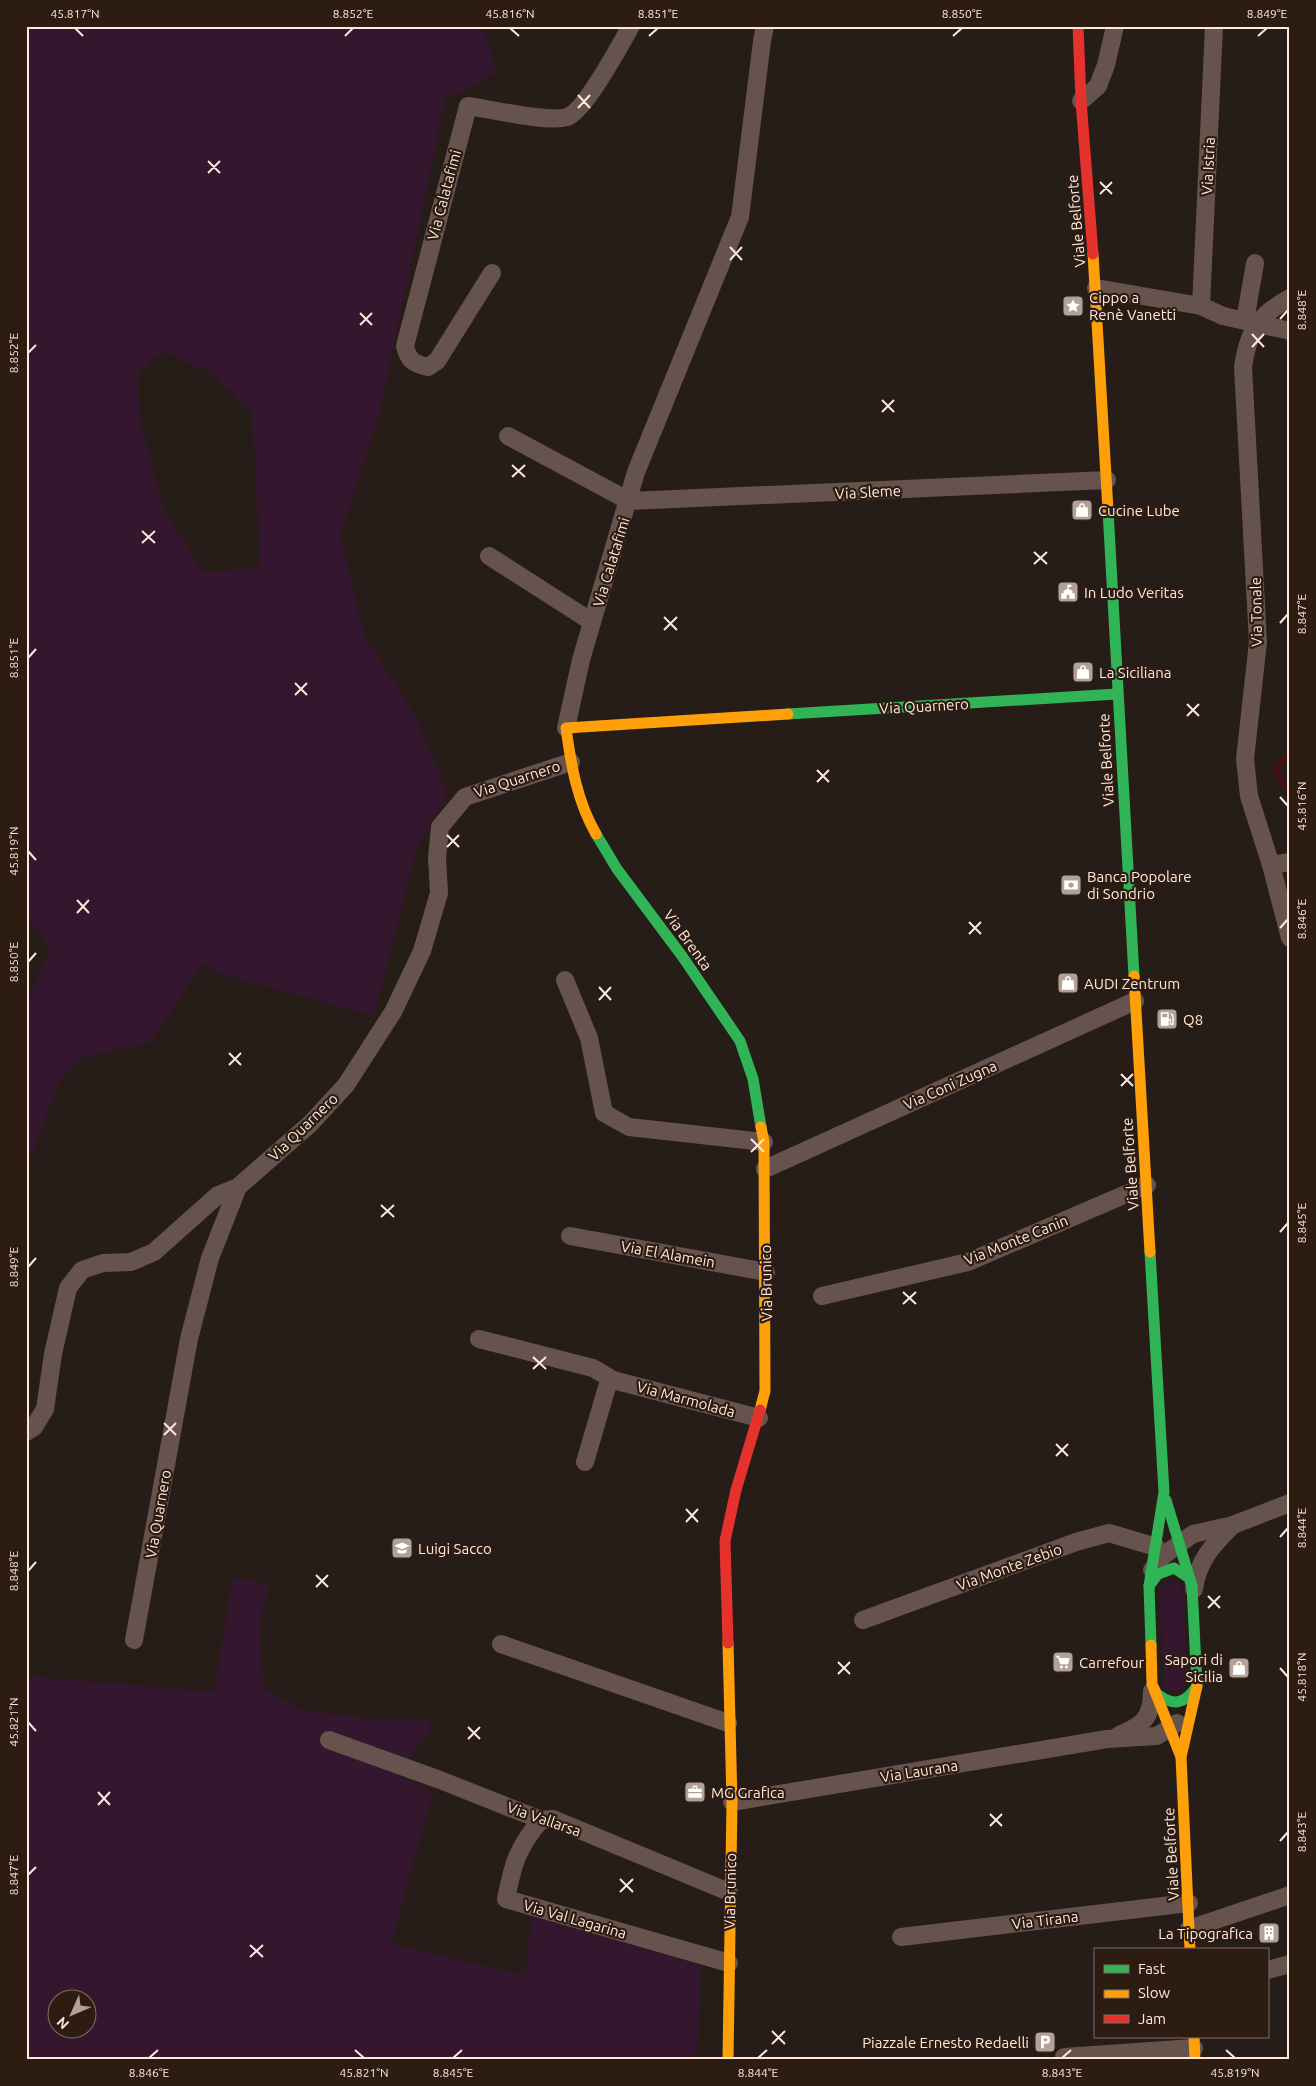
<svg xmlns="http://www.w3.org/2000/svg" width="1316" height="2086" font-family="Ubuntu,sans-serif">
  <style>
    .green { fill: #34162e; fill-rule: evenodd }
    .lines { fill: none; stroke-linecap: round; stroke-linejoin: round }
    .stream { stroke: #480e16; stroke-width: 5.5 }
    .street { stroke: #67534d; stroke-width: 18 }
    .fast { stroke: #30b455; stroke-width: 11 }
    .slow { stroke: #ff9f0a; stroke-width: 11 }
    .jam { stroke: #e5322d; stroke-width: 11 }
    .street-bridge { stroke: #67534d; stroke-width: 18 }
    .ticks { fill: none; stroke: #ffe8dd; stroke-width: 2 }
    .labels { text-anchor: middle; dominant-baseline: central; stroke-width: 4.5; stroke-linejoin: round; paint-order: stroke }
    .street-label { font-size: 15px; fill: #ffe8dd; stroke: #2c1c12 }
    .poi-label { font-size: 15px; fill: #ffe8dd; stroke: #2c1c12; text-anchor: start }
    .neatline { fill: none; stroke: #ffe8dd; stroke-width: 2 }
    .ticks-label { font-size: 12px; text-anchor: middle; fill: #ffe8dd }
  </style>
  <rect width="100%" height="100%" fill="#261d18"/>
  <g class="green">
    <path d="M26,26H484L496,73L445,100L380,413L340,535L364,635L414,713L448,794L417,847L374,1016L217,973L203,963L151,1042L83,1058L59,1083L26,1170V1003L51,950L26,915ZM163,351L212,374L252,411L260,567L203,573L163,508L139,414L138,373Z"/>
    <path d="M233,1578L269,1583L259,1627L262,1672L266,1689L297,1709L371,1719L430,1720L431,1730L396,1774L433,1792L391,1944L525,1975L532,1916L701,1965L697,2060H26V1676L214,1692ZM58,1998H88V2028H58Z"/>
    <polygon points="1165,1582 1176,1582 1183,1589 1187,1682 1178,1693 1167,1691 1164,1685 1159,1589"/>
  </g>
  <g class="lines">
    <polyline class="stream" points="1290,750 1278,768 1280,780 1290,792"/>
    <g class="street">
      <polyline points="1081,101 1098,86 1106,65 1115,26"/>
      <path d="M492,273L437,361L428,367C414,364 408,360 405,346L468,106C490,109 549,123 567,117C584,112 621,44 631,26"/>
      <polyline points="1096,288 1201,306 1223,316"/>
      <path d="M1290,298C1258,315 1248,332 1243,367L1258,642L1245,759L1249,796L1271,865L1290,938"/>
      <polyline points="1201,306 1214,26"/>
      <polyline points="1246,315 1255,263"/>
      <polyline points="508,436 629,501 1107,480"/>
      <polyline points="489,556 592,622"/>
      <polyline points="566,728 581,660 636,472 740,217 762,41 765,26"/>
      <polyline points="1271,865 1290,862"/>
      <polyline points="565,980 589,1038 604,1113 629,1127 764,1142"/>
      <polyline points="765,1169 1135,1001"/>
      <polyline points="570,1236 766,1272"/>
      <polyline points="822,1296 968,1262 1147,1185"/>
      <polyline points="479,1339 593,1368 613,1380"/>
      <polyline points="26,1432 34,1427 45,1409 53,1354 68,1288 82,1270 103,1263 131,1262 154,1252 218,1195 238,1187"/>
      <polyline points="585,1462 607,1387 613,1380 759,1418"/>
      <polyline points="1152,1570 1164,1555 1193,1534 1233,1525 1290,1503"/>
      <path d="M1194,1589C1198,1560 1213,1545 1233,1525"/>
      <polyline points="863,1620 1076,1542 1109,1533 1156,1547"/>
      <polyline points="134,1640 189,1339 210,1258 238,1187 310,1124 346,1085 393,1012 422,951 439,893 437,858 440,827 465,797 571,762"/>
      <polyline points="501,1644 728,1723"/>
      <path d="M1119,1735C1143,1725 1152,1718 1152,1691"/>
      <polyline points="329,1740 440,1780 541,1820 553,1819 729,1892"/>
      <polyline points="732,1802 1107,1739 1157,1736 1177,1723"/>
      <path d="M541,1820C517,1848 513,1864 506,1899L729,1963"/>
      <polyline points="1189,1929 1290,1895"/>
      <polyline points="901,1937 1189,1903"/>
      <polyline points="1267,1970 1290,1964"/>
      <polyline points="1064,2057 1194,2048"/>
    </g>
    <g class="fast">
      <polyline points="1108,510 1134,976"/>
      <polyline points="788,714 1117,694"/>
      <polyline points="596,834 617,869 682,956 740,1041 753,1079 761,1127"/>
      <polyline points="1166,1500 1192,1586"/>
      <polyline points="1149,1586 1164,1492 1150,1252"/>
      <path d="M1151,1645L1149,1586L1158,1574L1174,1568L1189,1578L1192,1586L1197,1686C1185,1705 1172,1707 1155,1692"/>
    </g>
    <g class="slow">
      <polyline points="1093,254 1108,510"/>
      <path d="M596,834C577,801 571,765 566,728L788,714"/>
      <polyline points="1134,976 1150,1252"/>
      <polyline points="760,1410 765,1391 764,1142 761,1127"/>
      <polyline points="728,1643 732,1802 728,2060"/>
      <polyline points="1151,1645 1152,1684 1181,1757 1190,1950"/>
      <polyline points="1181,1757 1197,1686"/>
      <polyline points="1194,2037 1195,2060"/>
    </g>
    <g class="jam">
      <polyline points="1078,26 1081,101 1093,254"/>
      <polyline points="728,1643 725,1541 736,1490 760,1410"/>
    </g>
    <polyline class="street-bridge" points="1223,316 1290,331"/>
  </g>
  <path class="ticks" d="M75,28L83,36M510,28L519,36M345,36L353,28M649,36L658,28M953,36L962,28M1258,36L1267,28M578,95L590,108M578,108L590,95M208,161L220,173M208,173L220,161M1100,182L1112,194M1100,194L1112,182M730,247L742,260M730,260L742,247M360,313L372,325M1280,319L1288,310M360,325L372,313M1252,334L1264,347M1252,347L1264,334M28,353L36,345M882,400L894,412M882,412L894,400M512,465L525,477M512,477L525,465M142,531L155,543M142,543L155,531M1034,552L1047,564M1034,564L1047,552M664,617L677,630M1280,623L1288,614M664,630L677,617M28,658L36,649M295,683L307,695M295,695L307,683M1187,704L1199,716M1187,716L1199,704M817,770L829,782M817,782L829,770M1280,797L1288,806M447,835L459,847M447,847L459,835M28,851L36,860M77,900L89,913M77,913L89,900M969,922L981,934M1280,928L1288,919M969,934L981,922M28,962L36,953M599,987L611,1000M599,1000L611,987M229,1053L241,1065M229,1065L241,1053M1121,1074L1133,1086M1121,1086L1133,1074M751,1139L764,1152M751,1152L764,1139M381,1205L394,1217M381,1217L394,1205M1280,1232L1288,1223M28,1267L36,1258M903,1292L916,1304M903,1304L916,1292M533,1357L546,1369M533,1369L546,1357M164,1423L176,1435M164,1435L176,1423M1056,1444L1068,1456M1056,1456L1068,1444M686,1509L698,1522M686,1522L698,1509M1280,1537L1288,1528M28,1571L36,1562M316,1575L328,1587M316,1587L328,1575M1208,1596L1220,1608M1208,1608L1220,1596M838,1662L850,1674M1280,1668L1288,1677M838,1674L850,1662M28,1722L36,1731M468,1727L480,1739M468,1739L480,1727M98,1792L110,1805M98,1805L110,1792M990,1814L1002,1826M990,1826L1002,1814M1280,1841L1288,1832M28,1875L36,1867M620,1879L633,1892M620,1892L633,1879M250,1945L263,1957M250,1957L263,1945M772,2031L785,2044M772,2044L785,2031M355,2050L364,2058M1226,2050L1235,2058M149,2058L158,2050M453,2058L462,2050M758,2058L767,2050M1062,2058L1071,2050"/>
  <defs>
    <g id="sight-square" transform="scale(1.125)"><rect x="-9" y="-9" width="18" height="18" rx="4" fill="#b3a198" stroke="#2c1c12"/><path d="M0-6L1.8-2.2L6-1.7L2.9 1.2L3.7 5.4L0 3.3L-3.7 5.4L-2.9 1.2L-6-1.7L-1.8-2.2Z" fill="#fff"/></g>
    <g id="shop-square" transform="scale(1.125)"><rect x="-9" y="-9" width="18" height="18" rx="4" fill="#b3a198" stroke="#2c1c12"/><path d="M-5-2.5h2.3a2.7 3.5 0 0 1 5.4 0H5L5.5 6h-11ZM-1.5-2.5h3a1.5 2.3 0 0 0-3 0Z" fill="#fff"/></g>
    <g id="civic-square" transform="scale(1.125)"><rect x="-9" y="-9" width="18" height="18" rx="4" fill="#b3a198" stroke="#2c1c12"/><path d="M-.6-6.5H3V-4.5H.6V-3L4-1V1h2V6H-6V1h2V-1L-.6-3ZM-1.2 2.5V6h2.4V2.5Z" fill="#fff"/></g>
    <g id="bank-square" transform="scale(1.125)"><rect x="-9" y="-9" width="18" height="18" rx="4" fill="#b3a198" stroke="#2c1c12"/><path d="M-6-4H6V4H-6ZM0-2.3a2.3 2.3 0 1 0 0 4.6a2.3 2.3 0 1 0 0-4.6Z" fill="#fff"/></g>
    <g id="fuel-square" transform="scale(1.125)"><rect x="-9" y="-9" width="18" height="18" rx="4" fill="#b3a198" stroke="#2c1c12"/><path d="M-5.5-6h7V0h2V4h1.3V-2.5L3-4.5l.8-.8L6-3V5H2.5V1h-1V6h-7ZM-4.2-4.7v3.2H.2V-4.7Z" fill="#fff"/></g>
    <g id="school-square" transform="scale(1.125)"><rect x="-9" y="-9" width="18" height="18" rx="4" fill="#b3a198" stroke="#2c1c12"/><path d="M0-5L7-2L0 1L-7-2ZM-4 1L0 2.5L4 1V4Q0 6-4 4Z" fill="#fff"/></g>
    <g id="supermarket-square" transform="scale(1.125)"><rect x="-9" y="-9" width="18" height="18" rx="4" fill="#b3a198" stroke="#2c1c12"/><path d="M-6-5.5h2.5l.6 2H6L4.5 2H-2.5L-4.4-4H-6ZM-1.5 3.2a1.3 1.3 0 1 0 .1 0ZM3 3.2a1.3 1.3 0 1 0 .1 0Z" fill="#fff"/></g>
    <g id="office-square" transform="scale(1.125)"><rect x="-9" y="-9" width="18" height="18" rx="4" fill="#b3a198" stroke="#2c1c12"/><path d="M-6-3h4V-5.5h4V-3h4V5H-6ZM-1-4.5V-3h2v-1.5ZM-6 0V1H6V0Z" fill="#fff"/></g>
    <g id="building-square" transform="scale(1.125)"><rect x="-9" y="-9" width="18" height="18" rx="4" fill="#b3a198" stroke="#2c1c12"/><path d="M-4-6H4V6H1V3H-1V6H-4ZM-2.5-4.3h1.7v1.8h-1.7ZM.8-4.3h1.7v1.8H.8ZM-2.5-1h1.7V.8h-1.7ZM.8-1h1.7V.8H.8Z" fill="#fff"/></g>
    <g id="parking-square" transform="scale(1.125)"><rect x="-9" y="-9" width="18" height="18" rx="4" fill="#b3a198" stroke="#2c1c12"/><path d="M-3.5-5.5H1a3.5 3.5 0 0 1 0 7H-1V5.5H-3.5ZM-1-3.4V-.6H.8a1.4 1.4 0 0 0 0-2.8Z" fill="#fff"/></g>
  </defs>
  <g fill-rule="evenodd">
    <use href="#sight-square" x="1073" y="306"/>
    <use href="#shop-square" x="1082" y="510"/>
    <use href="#civic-square" x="1068" y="592"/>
    <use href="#shop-square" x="1083" y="672"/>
    <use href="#bank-square" x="1071" y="885"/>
    <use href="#shop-square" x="1068" y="983"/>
    <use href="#fuel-square" x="1167" y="1019"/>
    <use href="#school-square" x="402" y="1548"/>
    <use href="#supermarket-square" x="1063" y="1662"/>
    <use href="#shop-square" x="1239" y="1668"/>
    <use href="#office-square" x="695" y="1792"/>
    <use href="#building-square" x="1269" y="1933"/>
    <use href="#parking-square" x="1045" y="2042"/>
  </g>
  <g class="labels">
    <g class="street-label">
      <text transform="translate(1208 166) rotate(-87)">Via Istria</text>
      <text transform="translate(444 195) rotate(-75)">Via Calatafimi</text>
      <text transform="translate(1076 221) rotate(-95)">Viale Belforte</text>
      <text transform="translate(868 492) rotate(-3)">Via Sleme</text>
      <text transform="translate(611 562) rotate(-73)">Via Calatafimi</text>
      <text transform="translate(1256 612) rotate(-91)">Via Tonale</text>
      <text transform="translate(924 706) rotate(-3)">Via Quarnero</text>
      <text transform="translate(1106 760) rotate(-93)">Viale Belforte</text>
      <text transform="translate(517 779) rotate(-18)">Via Quarnero</text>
      <text transform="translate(688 940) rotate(54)">Via Brenta</text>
      <text transform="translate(950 1085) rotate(-24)">Via Coni Zugna</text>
      <text transform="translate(303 1127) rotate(-44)">Via Quarnero</text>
      <text transform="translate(1130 1164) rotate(-94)">Viale Belforte</text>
      <text transform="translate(1016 1240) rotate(-22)">Via Monte Canin</text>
      <text transform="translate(668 1254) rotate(10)">Via El Alamein</text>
      <text transform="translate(766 1283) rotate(-91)">Via Brunico</text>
      <text transform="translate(686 1399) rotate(15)">Via Marmolada</text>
      <text transform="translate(158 1514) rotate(-80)">Via Quarnero</text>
      <text transform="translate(1009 1567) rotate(-20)">Via Monte Zebio</text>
      <text transform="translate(919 1771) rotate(-9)">Via Laurana</text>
      <text transform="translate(544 1819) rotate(19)">Via Vallarsa</text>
      <text transform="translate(1171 1854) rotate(-93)">Viale Belforte</text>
      <text transform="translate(730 1891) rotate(-89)">Via Brunico</text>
      <text transform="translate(575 1919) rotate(16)">Via Val Lagarina</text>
      <text transform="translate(1045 1920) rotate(-7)">Via Tirana</text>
    </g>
    <g class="poi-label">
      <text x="1089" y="297">Cippo a<tspan x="1089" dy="17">Renè Vanetti</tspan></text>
      <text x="1098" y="510">Cucine Lube</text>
      <text x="1084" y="592">In Ludo Veritas</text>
      <text x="1099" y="672">La Siciliana</text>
      <text x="1087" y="876">Banca Popolare<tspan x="1087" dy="17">di Sondrio</tspan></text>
      <text x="1084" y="983">AUDI Zentrum</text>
      <text x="1183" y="1019">Q8</text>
      <text x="418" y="1548">Luigi Sacco</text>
      <text x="1223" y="1659" text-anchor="end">Sapori di<tspan x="1223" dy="17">Sicilia</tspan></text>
      <text x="1079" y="1662">Carrefour</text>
      <text x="711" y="1792">MG Grafica</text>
      <text x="1253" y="1933" text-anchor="end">La Tipografica</text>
      <text x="1029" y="2042" text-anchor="end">Piazzale Ernesto Redaelli</text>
    </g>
  </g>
  <rect width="1316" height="2086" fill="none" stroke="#2c1c12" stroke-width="55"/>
  <rect x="1094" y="1948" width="175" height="90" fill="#2c1c12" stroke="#806e63"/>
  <rect x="1104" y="1965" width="25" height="8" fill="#30b455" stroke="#806e63"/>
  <text x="1138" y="1974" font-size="15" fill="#ffe8dd">Fast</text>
  <rect x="1104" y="1990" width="25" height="8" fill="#ff9f0a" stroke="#806e63"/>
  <text x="1138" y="1998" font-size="15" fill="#ffe8dd">Slow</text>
  <rect x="1104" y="2015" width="25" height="8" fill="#e5322d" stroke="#806e63"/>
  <text x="1138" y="2024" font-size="15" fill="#ffe8dd">Jam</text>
  <g transform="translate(72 2014) rotate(225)"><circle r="24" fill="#2c1c12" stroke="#806e63"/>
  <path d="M0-4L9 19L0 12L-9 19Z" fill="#b3a198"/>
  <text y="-8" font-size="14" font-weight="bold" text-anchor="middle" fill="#ffe8dd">N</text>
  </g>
  <rect x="28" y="28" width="1260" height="2030" class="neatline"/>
  <g class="ticks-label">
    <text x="75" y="18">45.817°N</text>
    <text x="353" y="18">8.852°E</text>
    <text x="510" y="18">45.816°N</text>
    <text x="658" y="18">8.851°E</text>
    <text x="962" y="18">8.850°E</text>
    <text x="1267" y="18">8.849°E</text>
    <text transform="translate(1302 310) rotate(-90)" y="4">8.848°E</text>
    <text transform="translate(14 353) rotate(-90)" y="4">8.852°E</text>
    <text transform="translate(1302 614) rotate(-90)" y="4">8.847°E</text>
    <text transform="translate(14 658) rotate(-90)" y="4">8.851°E</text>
    <text transform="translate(1302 806) rotate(-90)" y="4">45.816°N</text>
    <text transform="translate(14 851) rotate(-90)" y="4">45.819°N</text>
    <text transform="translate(1302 919) rotate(-90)" y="4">8.846°E</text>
    <text transform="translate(14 962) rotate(-90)" y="4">8.850°E</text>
    <text transform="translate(1302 1223) rotate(-90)" y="4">8.845°E</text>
    <text transform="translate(14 1267) rotate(-90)" y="4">8.849°E</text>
    <text transform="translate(1302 1528) rotate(-90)" y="4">8.844°E</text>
    <text transform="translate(14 1571) rotate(-90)" y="4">8.848°E</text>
    <text transform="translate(1302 1677) rotate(-90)" y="4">45.818°N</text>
    <text transform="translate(14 1722) rotate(-90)" y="4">45.821°N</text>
    <text transform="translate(1302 1832) rotate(-90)" y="4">8.843°E</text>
    <text transform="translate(14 1875) rotate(-90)" y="4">8.847°E</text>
    <text x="149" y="2077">8.846°E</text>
    <text x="364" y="2077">45.821°N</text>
    <text x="453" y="2077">8.845°E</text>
    <text x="758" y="2077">8.844°E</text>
    <text x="1062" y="2077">8.843°E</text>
    <text x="1235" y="2077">45.819°N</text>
  </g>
</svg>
